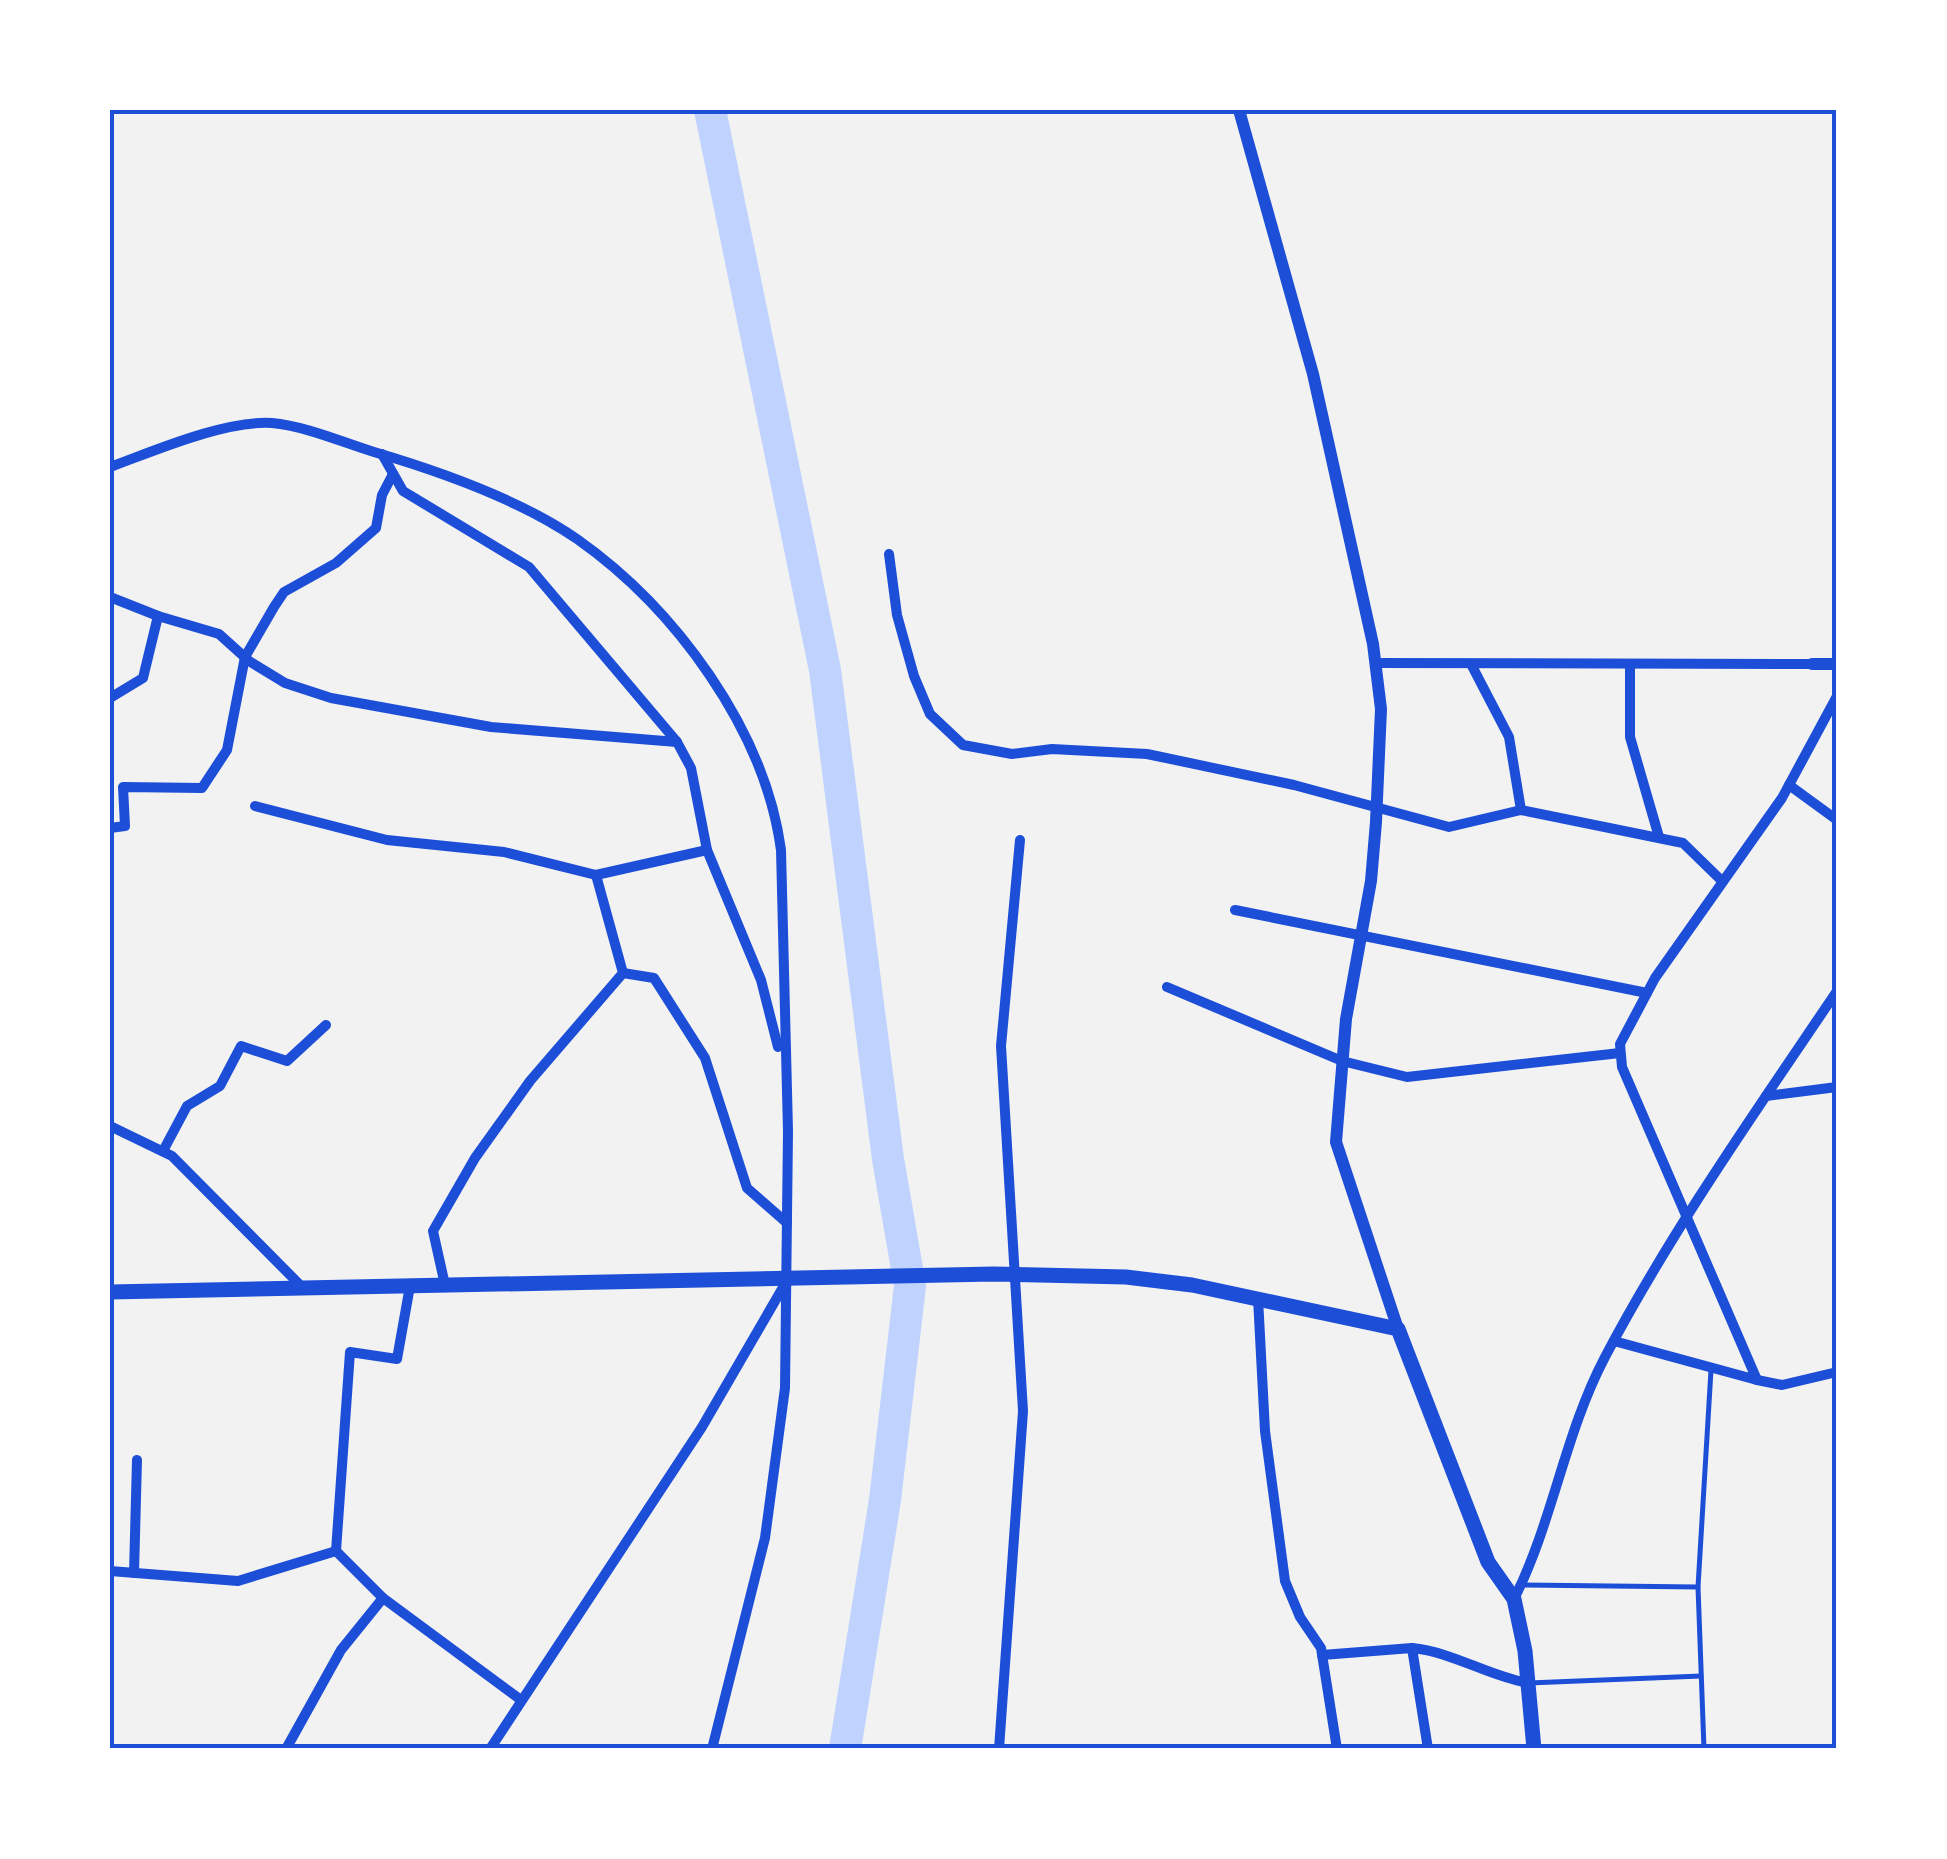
<svg xmlns="http://www.w3.org/2000/svg" width="1947" height="1859" font-family="'PT Sans Narrow',sans-serif">
  <style>
    .lines { fill: none; stroke-linecap: round; stroke-linejoin: round }
    .river { stroke: #bfd3fe; stroke-width: 32 }
    .service { stroke: #1d4ed8; stroke-width: 5 }
    .minor { stroke: #1d4ed8; stroke-width: 10 }
    .tertiary { stroke: #1d4ed8; stroke-width: 12 }
    .secondary { stroke: #1d4ed8; stroke-width: 15 }
    .neatline { fill: none; stroke: #1d4ed8; stroke-width: 4 }
  </style>
  <rect width="100%" height="100%" fill="#f2f2f2"/>
  <g class="lines">
    <polyline class="river" points="710,110 825,670 888,1159 910,1286 885,1500 845,1749"/>
    <g class="service">
      <polyline points="1521,1585 1698,1587"/>
      <polyline points="1529,1683 1701,1676"/>
      <polyline points="1704,1749 1698,1587 1711,1370"/>
    </g>
    <g class="minor">
      <polyline points="382,454 403,491 529,567 677,742 691,768 707,850 761,980 778,1047"/>
      <path d="M110,467C154,451 225,420 272,423C305,426 342,442 374,452C442,472 519,499 577,539C675,608 765,730 781,850L788,1131L785,1388L765,1538L712,1749"/>
      <polyline points="889,554 897,615 914,676 930,714 963,745 1012,754 1052,749 1147,754 1294,785 1449,827 1521,810 1683,843 1722,881"/>
      <polyline points="110,597 158,616"/>
      <polyline points="1375,663 1812,664"/>
      <polyline points="1471,664 1509,737 1521,810"/>
      <polyline points="1630,666 1630,737 1659,837"/>
      <polyline points="110,698 143,678 158,616 219,634 249,661 285,683 331,698 491,727 677,742"/>
      <polyline points="1789,785 1837,820"/>
      <polyline points="255,806 387,840 504,852 596,875 707,850"/>
      <polyline points="110,828 125,826 123,787 202,788 227,750 245,657 274,607 284,592 336,563 376,528 382,495 393,474"/>
      <polyline points="1235,910 1647,993"/>
      <polyline points="623,973 654,978 705,1058 747,1188 787,1223"/>
      <polyline points="1167,987 1342,1061 1407,1077 1620,1053"/>
      <polyline points="1766,1096 1837,1087"/>
      <polyline points="110,1126 172,1156 301,1286"/>
      <polyline points="163,1151 187,1106 220,1086 241,1046 287,1061 326,1025"/>
      <polyline points="445,1285 433,1231 475,1158 530,1081 623,973 596,875"/>
      <polyline points="1258,1298 1265,1431 1285,1581 1300,1617 1321,1648 1337,1749"/>
      <polyline points="1614,1341 1757,1380 1622,1067 1620,1044 1655,978 1782,798 1837,696"/>
      <polyline points="1757,1380 1782,1385 1837,1372"/>
      <polyline points="336,1551 350,1352 397,1359 410,1286"/>
      <polyline points="110,1571 238,1581 336,1551 383,1598"/>
      <polyline points="134,1573 137,1460"/>
      <path d="M1514,1599C1553,1522 1564,1435 1605,1357C1672,1230 1756,1111 1837,991"/>
      <path d="M1412,1648C1453,1652 1488,1676 1528,1683"/>
      <polyline points="1322,1655 1412,1648 1428,1749"/>
      <polyline points="286,1749 341,1650 383,1598 521,1700"/>
      <polyline points="490,1749 702,1427 789,1277"/>
      <polyline points="999,1749 1023,1411 1001,1046 1020,840"/>
    </g>
    <g class="tertiary">
      <polyline points="1239,110 1313,374 1373,644 1381,709 1376,822 1371,881 1346,1019 1336,1142 1398,1329"/>
      <polyline points="1812,664 1837,664"/>
    </g>
    <polyline class="secondary" points="110,1292 994,1274 1126,1277 1192,1285 1398,1329 1488,1562 1514,1599 1525,1651 1534,1749"/>
  </g>
  <rect width="1947" height="1859" fill="none" stroke="#ffffff" stroke-width="225"/>
  <rect x="112" y="112" width="1722" height="1634" class="neatline"/>
</svg>
